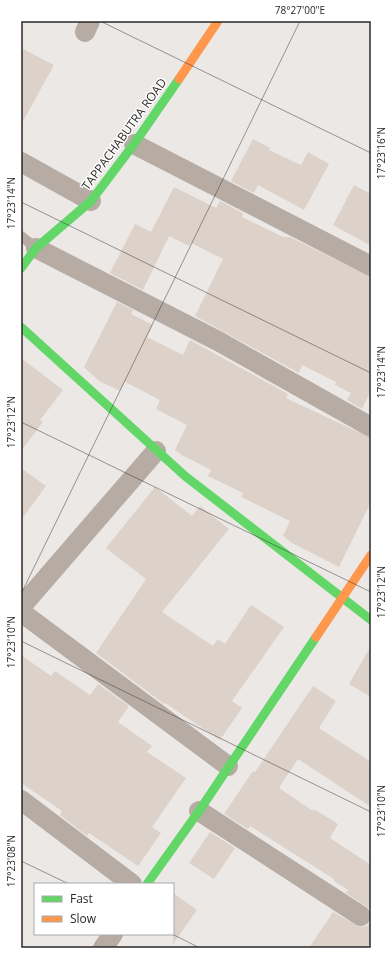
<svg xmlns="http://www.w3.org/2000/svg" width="392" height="969" font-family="'Open Sans',sans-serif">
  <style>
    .building { fill: #ddd2ca }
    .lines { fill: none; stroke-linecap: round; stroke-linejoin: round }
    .lane { stroke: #b7aca4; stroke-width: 10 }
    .street { stroke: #b7aca4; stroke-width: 20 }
    .fast { stroke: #63d668; stroke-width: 9 }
    .slow { stroke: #ff974d; stroke-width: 9 }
    .ticks { fill: none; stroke: #2b2928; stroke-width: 1; stroke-opacity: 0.45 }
    .labels { text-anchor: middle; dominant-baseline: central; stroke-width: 3; stroke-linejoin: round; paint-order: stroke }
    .street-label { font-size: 12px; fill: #2b2928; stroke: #fff }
    .neatline { fill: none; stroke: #2b2928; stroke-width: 1.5 }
    .ticks-label { font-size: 10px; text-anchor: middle; fill: #2b2928 }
  </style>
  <rect width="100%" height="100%" fill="#ebe8e6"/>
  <g class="building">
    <polygon points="21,48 54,65 21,125"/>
    <polygon points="253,139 270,148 269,150 301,165 308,152 329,164 304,210 258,185 254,193 231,181"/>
    <polygon points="354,185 371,194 371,246 333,225"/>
    <polygon points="174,187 216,208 220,201 243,213 242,217 283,237 290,237 371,277 371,390 362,409 347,400 351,393 335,385 336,382 302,365 299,373 195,316 223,259 191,243 189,246 169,236 143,290 110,273 135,224 151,232"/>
    <polygon points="117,302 133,310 131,314 153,325 147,337 183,355 190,340 288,394 286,398 371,438 371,502 339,567 292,543 283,536 290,521 241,497 243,493 208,476 211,470 180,454 175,450 187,425 156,409 160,400 125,382 120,391 99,381 84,367"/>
    <polygon points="21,358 63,390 40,420 43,422 21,451"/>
    <polygon points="21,468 46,486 21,520"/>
    <polygon points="155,487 192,516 200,506 229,529 162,612 213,646 218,639 225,644 251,605 284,627 232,701 242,708 220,740 165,703 164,704 96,653 146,579 106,548"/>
    <polygon points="371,646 371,697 349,684"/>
    <polygon points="21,655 51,676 55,671 90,695 98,684 129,706 118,722 152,746 147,752 186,778 152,827 161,833 138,866 89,833 87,836 60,815 62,811 21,783"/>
    <polygon points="313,686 336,701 319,728 371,762 371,807 298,759 279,788 313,811 314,809 338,824 330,838 371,865 371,910 346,893 348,890 334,881 334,879 250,826 248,829 224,814 253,771 255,772"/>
    <polygon points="210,832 235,848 214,879 189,863"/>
    <polygon points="173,893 197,910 173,944"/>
    <polygon points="333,912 360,927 367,926 371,921 371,941 367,948 309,948"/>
  </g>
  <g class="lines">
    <polyline class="lane" points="21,236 36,248"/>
    <g class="street">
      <polyline points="85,32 90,21"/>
      <polyline points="134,144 371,266"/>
      <polyline points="21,162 91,201"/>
      <polyline points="36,248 218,341 371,427"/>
      <polyline points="21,607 156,451"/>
      <polyline points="21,612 228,766"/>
      <polyline points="21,800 132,884"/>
      <polyline points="199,811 361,916"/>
      <polyline points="103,948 113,934"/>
    </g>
    <g class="fast">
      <polyline points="21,268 36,248 91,201 134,144 179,79"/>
      <polyline points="21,327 185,476 371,620"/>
      <polyline points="147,884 199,811 316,637"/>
    </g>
    <g class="slow">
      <polyline points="179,79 218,21"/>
      <polyline points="316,637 371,555"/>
    </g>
  </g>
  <path class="ticks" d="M100,21L371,153M21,202L371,373M21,422L371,592M21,594L300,21M21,641L371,812M21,861L69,884M172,934L200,948"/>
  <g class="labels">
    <g class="street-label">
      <text transform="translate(124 134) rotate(-54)">TAPPACHABUTRA ROAD</text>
    </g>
  </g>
  <rect width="392" height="969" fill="none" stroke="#ffffff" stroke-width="44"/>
  <rect x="34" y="883" width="140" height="52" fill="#ffffff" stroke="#aaa9a9"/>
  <rect x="42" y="896" width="20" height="6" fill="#63d668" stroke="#aaa9a9"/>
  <text x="70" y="903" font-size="12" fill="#2b2928">Fast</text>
  <rect x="42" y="916" width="20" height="6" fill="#ff974d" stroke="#aaa9a9"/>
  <text x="70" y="923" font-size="12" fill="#2b2928">Slow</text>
  <rect x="22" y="22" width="348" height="925" class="neatline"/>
  <g class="ticks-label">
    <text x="300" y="14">78°27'00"E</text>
    <text transform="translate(381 153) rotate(-90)" y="4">17°23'16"N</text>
    <text transform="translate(11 203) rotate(-90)" y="4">17°23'14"N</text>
    <text transform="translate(381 372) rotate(-90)" y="4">17°23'14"N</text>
    <text transform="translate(11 422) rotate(-90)" y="4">17°23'12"N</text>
    <text transform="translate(381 592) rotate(-90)" y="4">17°23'12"N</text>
    <text transform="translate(11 642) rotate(-90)" y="4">17°23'10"N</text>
    <text transform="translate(381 811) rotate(-90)" y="4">17°23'10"N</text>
    <text transform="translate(11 861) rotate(-90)" y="4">17°23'08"N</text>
  </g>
</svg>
